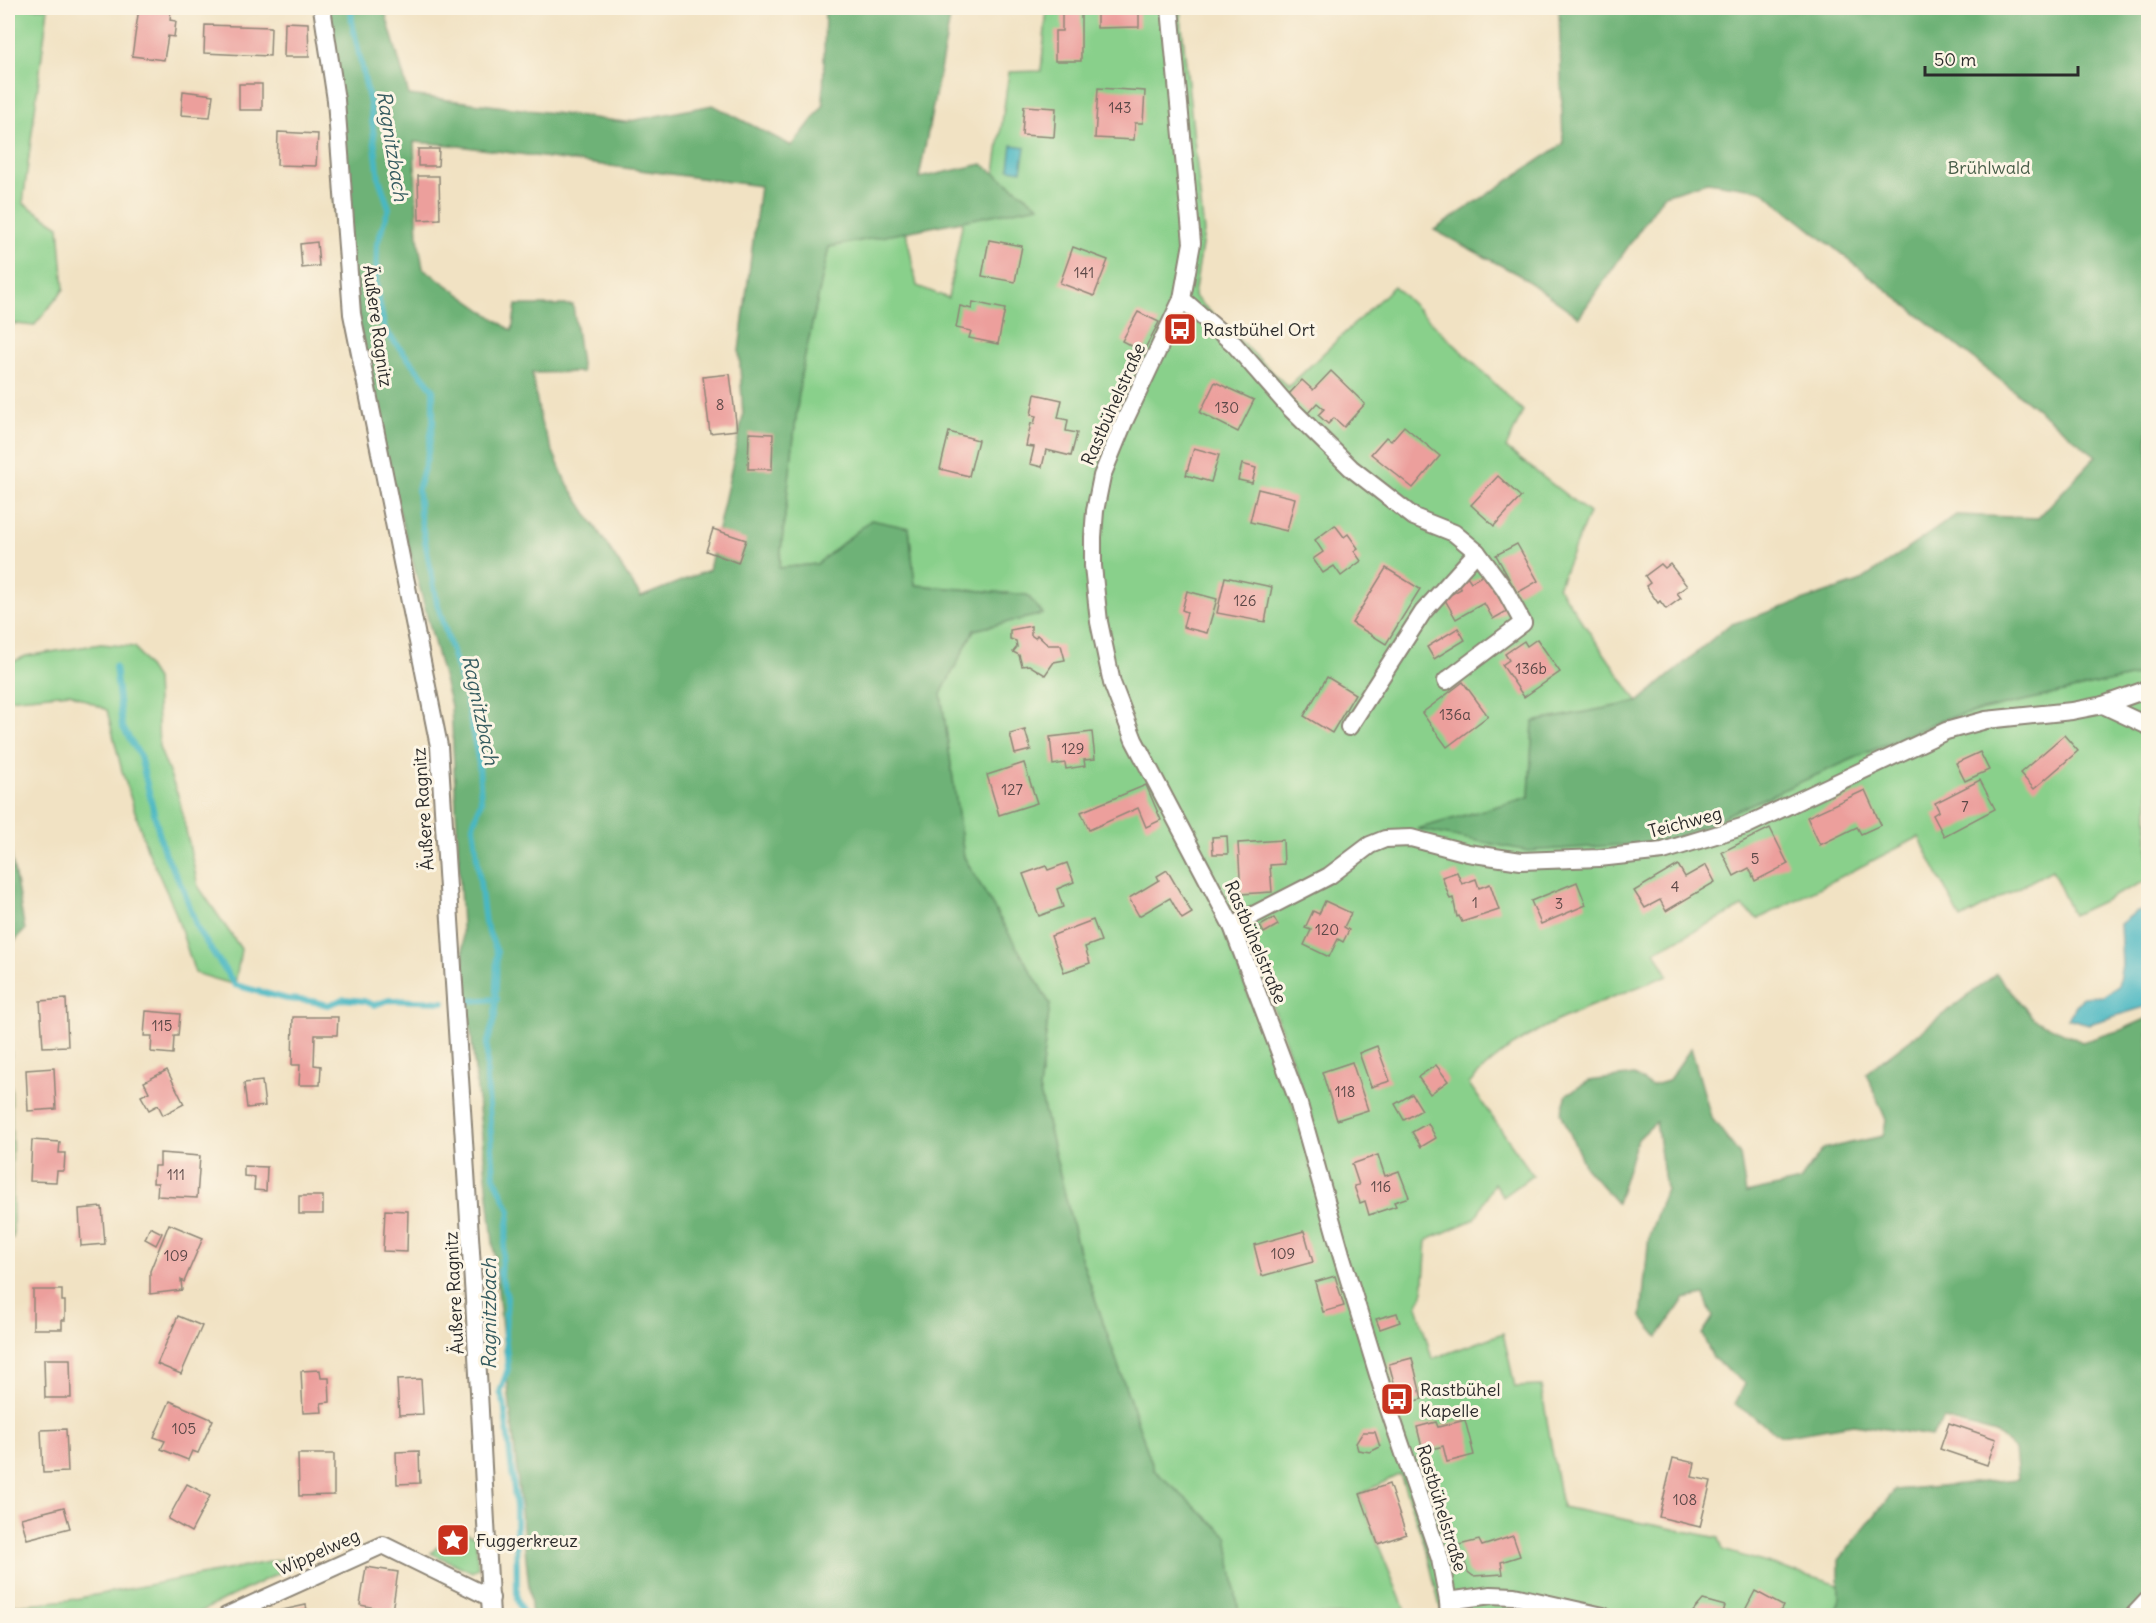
<svg xmlns="http://www.w3.org/2000/svg" width="2156" height="1623" font-family="Delius,sans-serif">
  <style>
    .green { fill: #89d08b; stroke: #5a7e5b; stroke-width: 1.5; fill-rule: evenodd }
    .forest { fill: #6eb277; stroke: #4c6e51; stroke-width: 1.5; fill-rule: evenodd }
    .water { fill: #49b7c2; stroke: #3a7176; stroke-width: 1.5 }
    .lines { fill: none; stroke-linecap: round; stroke-linejoin: round }
    .stream { stroke: #49b7c2; stroke-width: 6 }
    .building { fill: #ec9f9c }
    .street-casing { stroke: #8e8677; stroke-width: 20 }
    .street { stroke: #fff; stroke-width: 16 }
    .labels { text-anchor: middle; dominant-baseline: central; stroke-width: 6; stroke-linejoin: round; paint-order: stroke }
    .number-label { font-size: 15px; fill: #5b4847 }
    .park-label { font-size: 18px; fill: #475d48; stroke: #fcf5e5 }
    .street-label { font-size: 18px; fill: #2b2b2b; stroke: #fcf5e5 }
    .poi-label { font-size: 18px; fill: #2b2b2b; stroke: #fcf5e5; text-anchor: start }
    .water-label { font-size: 20px; font-style: italic; fill: #365c60; stroke: #fcf5e5 }
  </style>
  <rect width="100%" height="100%" fill="#fcf5e5"/>
  <filter id="ink" filterUnits="userSpaceOnUse"><feTurbulence type="fractalNoise" baseFrequency=".0167" numOctaves="2"/><feDisplacementMap in="SourceGraphic" scale="12" xChannelSelector="R" yChannelSelector="G"/><feConvolveMatrix kernelMatrix="1 2 1 2 8 2 1 2 1" color-interpolation-filters="sRGB"/></filter>
  <filter id="wash" filterUnits="userSpaceOnUse"><feTurbulence type="fractalNoise" baseFrequency=".008" numOctaves="4" result="noise"/><feDisplacementMap in="SourceGraphic" scale="24" xChannelSelector="R" yChannelSelector="G"/><feGaussianBlur stdDeviation="1.35" result="paint"/><feColorMatrix in="noise" values="0 0 0 0 0 0 0 0 0 0 0 0 0 0 0 0 0 1.4 0 .05"/><feComposite in="paint" operator="in"/></filter>
  <g filter="url(#wash)">
    <rect width="100%" height="100%" fill="#f1e2c3"/>
    <g class="green">
      <polygon points="8,8 48,8 23,203 59,226 64,289 34,326 8,323"/>
      <path d="M1047,8H1180L1204,232L1194,296L1288,387L1394,286L1523,411L1506,448L1589,513L1558,587L1638,702L1533,722L1529,797L1418,829L1665,842L1943,719L2148,673V880L2073,915L2052,870L1961,919L1919,837L1758,919L1742,907L1655,951L1668,975C1599,1004 1520,1026 1469,1084L1533,1175L1503,1197L1494,1183L1475,1219L1427,1240L1423,1295L1417,1305L1432,1359L1503,1333L1515,1387L1541,1386L1562,1507L1719,1538L1723,1550L1839,1585V1602L1835,1615H1442L1427,1552L1400,1474L1360,1494L1378,1544L1407,1615H1239L1227,1536L1154,1470L1079,1252L1039,1089L1050,1004L964,857L941,694L974,630L1043,614L1027,595L915,585L909,528L871,520L817,564L779,568L801,374L829,247L906,231L917,286L948,298L963,220L1038,205L995,173L1009,72L1041,71ZM1240,915L1308,1105L1334,1196L1320,1200L1290,1094L1286,1092L1222,926Z"/>
      <polygon points="101,644 135,647 156,679 159,747 179,798 198,886 241,949 235,985 195,973 174,908 147,849 122,771 107,710 70,693 8,699 8,664 26,656"/>
      <polygon points="8,1058 11,1067 13,1238 8,1238"/>
      <polygon points="460,1531 476,1537 478,1568 472,1572 431,1553 445,1539"/>
      <polygon points="321,1552 194,1615 8,1615 8,1606 69,1600"/>
    </g>
    <g class="forest">
      <path d="M315,8H384L409,95L625,122L713,105L792,146L823,106L825,8H952L919,178L982,164L1039,206L829,247L801,374L779,568L817,564L871,520L909,528L915,585L1027,595L1043,614L974,630L941,694L964,857L1050,1004L1039,1089L1079,1252L1154,1470L1227,1536L1239,1615H532L464,966L451,706L340,288L326,83ZM414,142L451,145L760,186L739,351L743,416L709,570L641,597L565,480L541,423L532,373L582,372L573,305H516L512,331L423,268L418,238Z"/>
      <polygon points="1559,8 2148,8 2148,673 1943,719 1665,842 1528,851 1417,829 1529,797 1533,722 1638,702 1729,625 1859,582 1956,515 2038,518 2096,456 1761,190 1707,182 1664,195 1579,317 1519,275 1434,230 1563,144"/>
      <polygon points="8,838 25,930 9,947 11,1067 8,1058"/>
      <polygon points="1996,974 2034,1019 2082,1042 2121,1030 2148,1018 2148,1615 1835,1615 1839,1602 1839,1560 1895,1490 2018,1479 2015,1450 1996,1433 1944,1419 1931,1436 1853,1424 1781,1436 1735,1404 1745,1384 1713,1358 1702,1334 1713,1317 1704,1295 1684,1299 1658,1337 1641,1317 1649,1236 1666,1189 1656,1122 1637,1140 1617,1203 1585,1167 1561,1113 1567,1094 1589,1081 1634,1075 1651,1086 1668,1081 1691,1048 1711,1117 1740,1155 1746,1193 1800,1181 1823,1149 1883,1136 1886,1120 1866,1073"/>
    </g>
    <g class="water">
      <polygon points="1012,145 1025,147 1021,171 1009,169"/>
      <polygon points="2137,911 2148,911 2148,1006 2089,1024 2067,1018 2083,997 2103,996 2118,986 2122,965 2120,924"/>
    </g>
    <g class="lines">
      <g class="stream">
        <polyline points="351,8 352,22 370,104 379,179 389,208 377,244 376,285 385,330 433,389 433,423 427,458 418,489 420,515 437,603 466,697 479,764 481,802 473,825 485,923 497,952 495,1016 487,1045 487,1080 494,1176 510,1211 500,1273 507,1297 505,1331 508,1369 500,1392 504,1403 516,1507 517,1599 524,1616"/>
        <polyline points="115,666 122,726 140,756 163,849 184,891 198,930 235,985 287,999 311,1001 328,1005 344,999 364,1001 374,1005 389,1000 443,1002"/>
        <polyline points="468,1001 497,999"/>
      </g>
    </g>
    <g id="blocks">
      <g class="building">
        <polygon points="139,8 171,8 170,20 176,21 174,37 168,36 164,60 132,56"/>
        <polygon points="1062,8 1081,8 1081,61 1055,61 1055,31 1062,31"/>
        <polygon points="1097,8 1139,8 1139,27 1097,28"/>
        <polygon points="285,22 308,23 309,57 284,57"/>
        <polygon points="205,25 271,27 270,56 204,53"/>
        <rect x="239" y="84" width="23" height="26"/>
        <polygon points="1098,88 1145,91 1143,123 1135,123 1134,140 1095,138"/>
        <polygon points="183,91 213,95 210,117 181,115"/>
        <polygon points="1024,106 1056,108 1054,137 1022,135"/>
        <polygon points="278,132 318,134 316,166 277,165"/>
        <polygon points="418,149 439,149 438,166 418,166"/>
        <polygon points="418,176 439,176 440,219 419,220"/>
        <polygon points="989,240 1022,246 1015,282 982,276"/>
        <polygon points="317,242 319,266 302,268 300,244"/>
        <polygon points="1073,247 1108,260 1094,296 1060,283"/>
        <polygon points="973,302 1005,309 998,344 969,338 971,331 956,328 960,306 972,309"/>
        <polygon points="1138,312 1159,322 1143,352 1122,341"/>
        <polygon points="1331,371 1365,404 1344,427 1334,418 1328,424 1318,415 1324,409 1317,403 1308,413 1288,395 1302,380 1313,390"/>
        <polygon points="730,374 737,430 710,433 703,377"/>
        <polygon points="1215,382 1254,400 1238,432 1200,413"/>
        <polygon points="1035,394 1062,400 1058,418 1068,420 1066,431 1077,433 1071,456 1046,450 1042,467 1030,464 1034,447 1026,446 1031,423 1034,424 1036,416 1031,415"/>
        <polygon points="1404,426 1440,456 1413,488 1371,454 1386,437 1391,441"/>
        <polygon points="949,432 978,440 969,476 940,469"/>
        <polygon points="749,433 773,434 772,469 748,469"/>
        <polygon points="1194,448 1219,455 1211,482 1186,475"/>
        <polygon points="1242,464 1256,468 1252,483 1238,480"/>
        <polygon points="1498,476 1521,497 1494,526 1471,505"/>
        <polygon points="1258,489 1295,498 1287,531 1250,522"/>
        <polygon points="1335,525 1344,537 1348,534 1358,548 1354,551 1361,561 1341,576 1334,566 1323,573 1313,559 1323,552 1315,540"/>
        <polygon points="713,529 746,540 738,563 706,551"/>
        <polygon points="1517,544 1538,581 1517,593 1496,555"/>
        <polygon points="1661,564 1665,568 1670,564 1687,586 1677,593 1681,598 1666,609 1660,601 1658,603 1646,586 1650,583 1645,576"/>
        <polygon points="1386,568 1420,589 1386,644 1352,623"/>
        <polygon points="1485,574 1507,611 1493,619 1484,603 1456,619 1444,598 1461,589 1457,582 1467,576 1471,582"/>
        <polygon points="1225,577 1272,587 1265,622 1217,613"/>
        <polygon points="1187,591 1217,599 1207,633 1183,627 1187,612 1182,610"/>
        <polygon points="1031,626 1031,635 1035,638 1037,635 1048,645 1061,645 1065,660 1054,662 1045,675 1029,665 1022,666 1019,655 1013,652 1017,647 1016,641 1010,639 1010,630"/>
        <polygon points="1458,628 1465,640 1434,659 1427,647"/>
        <polygon points="1537,639 1560,672 1524,697 1502,665 1509,660 1505,654 1524,641 1527,646"/>
        <polygon points="1327,677 1355,694 1332,733 1304,716"/>
        <polygon points="1463,682 1488,716 1447,747 1422,713"/>
        <polygon points="1025,730 1031,750 1015,754 1010,734"/>
        <polygon points="1092,732 1095,759 1084,760 1085,766 1066,769 1065,763 1053,765 1050,737"/>
        <polygon points="2064,735 2078,751 2034,789 2020,773"/>
        <polygon points="1980,752 1989,770 1965,781 1956,763"/>
        <polygon points="1024,763 1037,803 999,815 987,775"/>
        <polygon points="1980,780 1995,809 1944,836 1933,815 1939,811 1935,803"/>
        <polygon points="1146,785 1161,820 1146,827 1138,808 1089,830 1081,812"/>
        <polygon points="1865,790 1881,825 1861,834 1857,827 1820,845 1807,817"/>
        <polygon points="1770,828 1788,864 1755,881 1749,868 1734,876 1722,852"/>
        <polygon points="1227,836 1228,854 1213,854 1212,837"/>
        <polygon points="1283,840 1284,864 1270,865 1272,892 1241,894 1238,843"/>
        <polygon points="1067,863 1074,882 1057,889 1063,907 1039,916 1023,874 1046,866 1048,870"/>
        <polygon points="1678,865 1685,877 1706,865 1715,882 1666,911 1660,900 1645,908 1634,891"/>
        <polygon points="1167,870 1192,913 1182,919 1170,898 1139,916 1129,898 1159,880 1157,876"/>
        <polygon points="1457,872 1462,884 1476,879 1479,888 1490,884 1499,910 1462,922 1459,916 1457,917 1453,898 1450,899 1442,877"/>
        <polygon points="1577,882 1586,905 1541,924 1531,901"/>
        <polygon points="1325,901 1351,913 1344,927 1349,930 1343,942 1338,939 1329,957 1304,945 1311,930 1305,928 1313,911 1319,914"/>
        <polygon points="1274,918 1278,925 1264,933 1260,926"/>
        <polygon points="1093,920 1101,941 1085,947 1090,963 1064,972 1051,936"/>
        <polygon points="66,999 68,1046 43,1047 40,1001"/>
        <polygon points="146,1011 180,1014 178,1036 174,1036 173,1054 151,1052 152,1036 144,1036"/>
        <polygon points="293,1017 338,1017 337,1035 315,1035 314,1065 321,1066 320,1085 299,1085 300,1065 292,1065"/>
        <polygon points="1377,1046 1390,1081 1371,1087 1359,1053"/>
        <polygon points="1352,1062 1368,1110 1337,1120 1322,1072"/>
        <polygon points="1436,1065 1448,1081 1430,1094 1418,1077"/>
        <polygon points="54,1068 56,1109 28,1111 26,1070"/>
        <polygon points="167,1070 184,1104 163,1115 158,1105 149,1110 141,1096 149,1092 144,1082"/>
        <polygon points="262,1081 265,1106 247,1108 244,1083"/>
        <polygon points="1412,1094 1422,1110 1404,1120 1395,1104"/>
        <polygon points="1428,1123 1436,1138 1421,1147 1412,1132"/>
        <polygon points="32,1140 60,1142 59,1153 65,1153 64,1171 57,1171 56,1182 30,1181"/>
        <polygon points="160,1153 200,1156 197,1198 157,1196 158,1183 153,1183 154,1166 160,1166"/>
        <polygon points="1378,1155 1385,1176 1399,1171 1409,1197 1394,1202 1396,1206 1369,1215 1365,1201 1360,1203 1354,1186 1359,1185 1352,1164"/>
        <polygon points="244,1166 267,1167 266,1191 254,1190 255,1177 244,1176"/>
        <rect x="299" y="1196" width="24" height="18"/>
        <polygon points="102,1207 105,1244 81,1246 79,1209"/>
        <polygon points="385,1210 408,1211 407,1252 383,1251"/>
        <polygon points="169,1224 203,1238 184,1282 181,1280 182,1290 150,1294 150,1271"/>
        <polygon points="150,1227 162,1233 156,1245 145,1239"/>
        <polygon points="1304,1231 1313,1262 1262,1276 1254,1245"/>
        <polygon points="1335,1276 1344,1306 1323,1312 1315,1282"/>
        <polygon points="33,1290 62,1290 62,1301 65,1301 65,1320 62,1320 62,1329 33,1329"/>
        <polygon points="1397,1313 1400,1322 1380,1329 1376,1319"/>
        <polygon points="178,1316 202,1326 181,1374 157,1364"/>
        <polygon points="1412,1358 1422,1399 1400,1405 1389,1364"/>
        <polygon points="44,1359 70,1359 71,1398 45,1398"/>
        <polygon points="320,1370 321,1378 329,1378 330,1402 321,1403 322,1412 303,1413 301,1371"/>
        <polygon points="421,1379 423,1414 399,1415 397,1380"/>
        <polygon points="170,1401 213,1420 198,1453 192,1451 188,1460 161,1449 165,1441 154,1437"/>
        <polygon points="1465,1420 1474,1455 1447,1462 1443,1446 1423,1452 1417,1427 1436,1422 1438,1427"/>
        <polygon points="1949,1423 1996,1439 1987,1465 1940,1449"/>
        <polygon points="66,1429 68,1472 43,1473 41,1430"/>
        <polygon points="1363,1432 1375,1432 1380,1447 1370,1452 1358,1450 1356,1443"/>
        <polygon points="419,1451 420,1483 397,1484 396,1452"/>
        <polygon points="298,1454 334,1454 334,1495 299,1496"/>
        <polygon points="1673,1458 1695,1463 1692,1477 1711,1481 1700,1527 1659,1517"/>
        <polygon points="187,1484 210,1496 191,1532 168,1519"/>
        <polygon points="1389,1484 1406,1534 1378,1544 1360,1494"/>
        <polygon points="64,1507 70,1528 27,1539 21,1518"/>
        <polygon points="1513,1536 1520,1556 1501,1562 1503,1574 1473,1576 1468,1572 1459,1545 1479,1540 1482,1546"/>
        <polygon points="366,1567 398,1572 392,1611 360,1605"/>
        <polygon points="1755,1591 1783,1606 1778,1616 1742,1616"/>
        <polygon points="1703,1600 1725,1606 1722,1616 1689,1616"/>
        <polygon points="306,1605 308,1616 279,1616 278,1611"/>
        <polygon points="1478,1611 1490,1615 1490,1616 1474,1616"/>
      </g>
    </g>
  </g>
  <g filter="url(#ink)">
    <use href="#blocks" fill-opacity="0" stroke="#8e8677" stroke-width="1.5"/>
    <g class="lines">
      <g class="street-casing">
        <g id="street">
          <polyline points="322,8 336,100 352,314 439,746 474,1299 491,1616"/>
          <polyline points="1170,8 1192,243 1182,299 1124,422 1102,476 1095,511 1093,537 1093,566 1099,622 1112,683 1134,740 1232,926 1298,1101 1341,1254 1387,1404 1440,1559 1448,1601 1449,1616"/>
          <polyline points="1182,299 1234,344 1288,406 1351,468 1414,517 1454,533 1477,552 1423,612 1349,727"/>
          <polyline points="1446,681 1523,623 1505,590 1477,552"/>
          <polyline points="2103,705 2148,726"/>
          <polyline points="1232,926 1329,876 1370,845 1385,839 1411,838 1468,853 1521,861 1599,858 1663,851 1745,826 1946,731 1986,720 2072,711 2103,705 2148,689"/>
          <polyline points="1448,1601 1491,1595 1514,1596 1603,1616"/>
          <polyline points="226,1616 383,1545 491,1598"/>
          <polyline points="2133,1616 2148,1600"/>
        </g>
      </g>
      <use href="#street" class="street"/>
    </g>
  </g>
  <defs>
    <g id="bus-square" transform="scale(1.725)"><rect x="-9" y="-9" width="18" height="18" rx="4" fill="#c8321e" stroke="#fcf5e5"/><path d="M-5-6H5V4H4V6H2V4H-2V6H-4V4H-5ZM-3.5-4V0h7V-4ZM-3.5 1.2v1.5H-2V1.2ZM2 1.2v1.5H3.5V1.2Z" fill="#fff"/></g>
    <g id="sight-square" transform="scale(1.725)"><rect x="-9" y="-9" width="18" height="18" rx="4" fill="#c8321e" stroke="#fcf5e5"/><path d="M0-6L1.8-2.2L6-1.7L2.9 1.2L3.7 5.4L0 3.3L-3.7 5.4L-2.9 1.2L-6-1.7L-1.8-2.2Z" fill="#fff"/></g>
  </defs>
  <g fill-rule="evenodd">
    <use href="#bus-square" x="1180" y="329"/>
    <use href="#bus-square" x="1397" y="1399"/>
    <use href="#sight-square" x="453" y="1540"/>
  </g>
  <g class="labels">
    <g class="number-label">
      <text x="1120" y="107">143</text>
      <text x="1084" y="272">141</text>
      <text x="720" y="404">8</text>
      <text x="1227" y="407">130</text>
      <text x="1245" y="600">126</text>
      <text x="1531" y="668">136b</text>
      <text x="1455" y="714">136a</text>
      <text x="1073" y="748">129</text>
      <text x="1012" y="789">127</text>
      <text x="1965" y="806">7</text>
      <text x="1755" y="858">5</text>
      <text x="1675" y="886">4</text>
      <text x="1475" y="902">1</text>
      <text x="1559" y="903">3</text>
      <text x="1327" y="929">120</text>
      <text x="162" y="1025">115</text>
      <text x="1345" y="1091">118</text>
      <text x="176" y="1174">111</text>
      <text x="1381" y="1186">116</text>
      <text x="1283" y="1253">109</text>
      <text x="176" y="1255">109</text>
      <text x="184" y="1428">105</text>
      <text x="1685" y="1499">108</text>
    </g>
    <g class="park-label">
      <text x="1989" y="167">Brühlwald</text>
    </g>
    <g class="street-label">
      <text transform="translate(378 326) rotate(82)">Äußere Ragnitz</text>
      <text transform="translate(1113 404) rotate(-66)">Rastbühelstraße</text>
      <text transform="translate(423 809) rotate(-94)">Äußere Ragnitz</text>
      <text transform="translate(1685 822) rotate(-15)">Teichweg</text>
      <text transform="translate(1256 942) rotate(67)">Rastbühelstraße</text>
      <text transform="translate(454 1293) rotate(-93)">Äußere Ragnitz</text>
      <text transform="translate(1442 1508) rotate(73)">Rastbühelstraße</text>
      <text transform="translate(318 1552) rotate(-24)">Wippelweg</text>
    </g>
    <g class="poi-label">
      <text x="1203" y="329">Rastbühel Ort</text>
      <text x="1420" y="1389">Rastbühel<tspan x="1420" dy="21">Kapelle</tspan></text>
      <text x="476" y="1540">Fuggerkreuz</text>
    </g>
    <g class="water-label">
      <text transform="translate(393 146) rotate(81)">Ragnitzbach</text>
      <text transform="translate(481 710) rotate(78)">Ragnitzbach</text>
      <text transform="translate(488 1314) rotate(-90)">Ragnitzbach</text>
    </g>
  </g>
  <rect width="2156" height="1623" fill="none" stroke="#fcf5e5" stroke-width="30"/>
  <path d="M1925 66v9h153v-9" fill="none" stroke="#2b2b2b" stroke-width="3"/>
  <text x="1934" y="66" font-size="18" fill="#2b2b2b" stroke="#fcf5e5" stroke-width="4.5" paint-order="stroke">50 m</text>
</svg>
